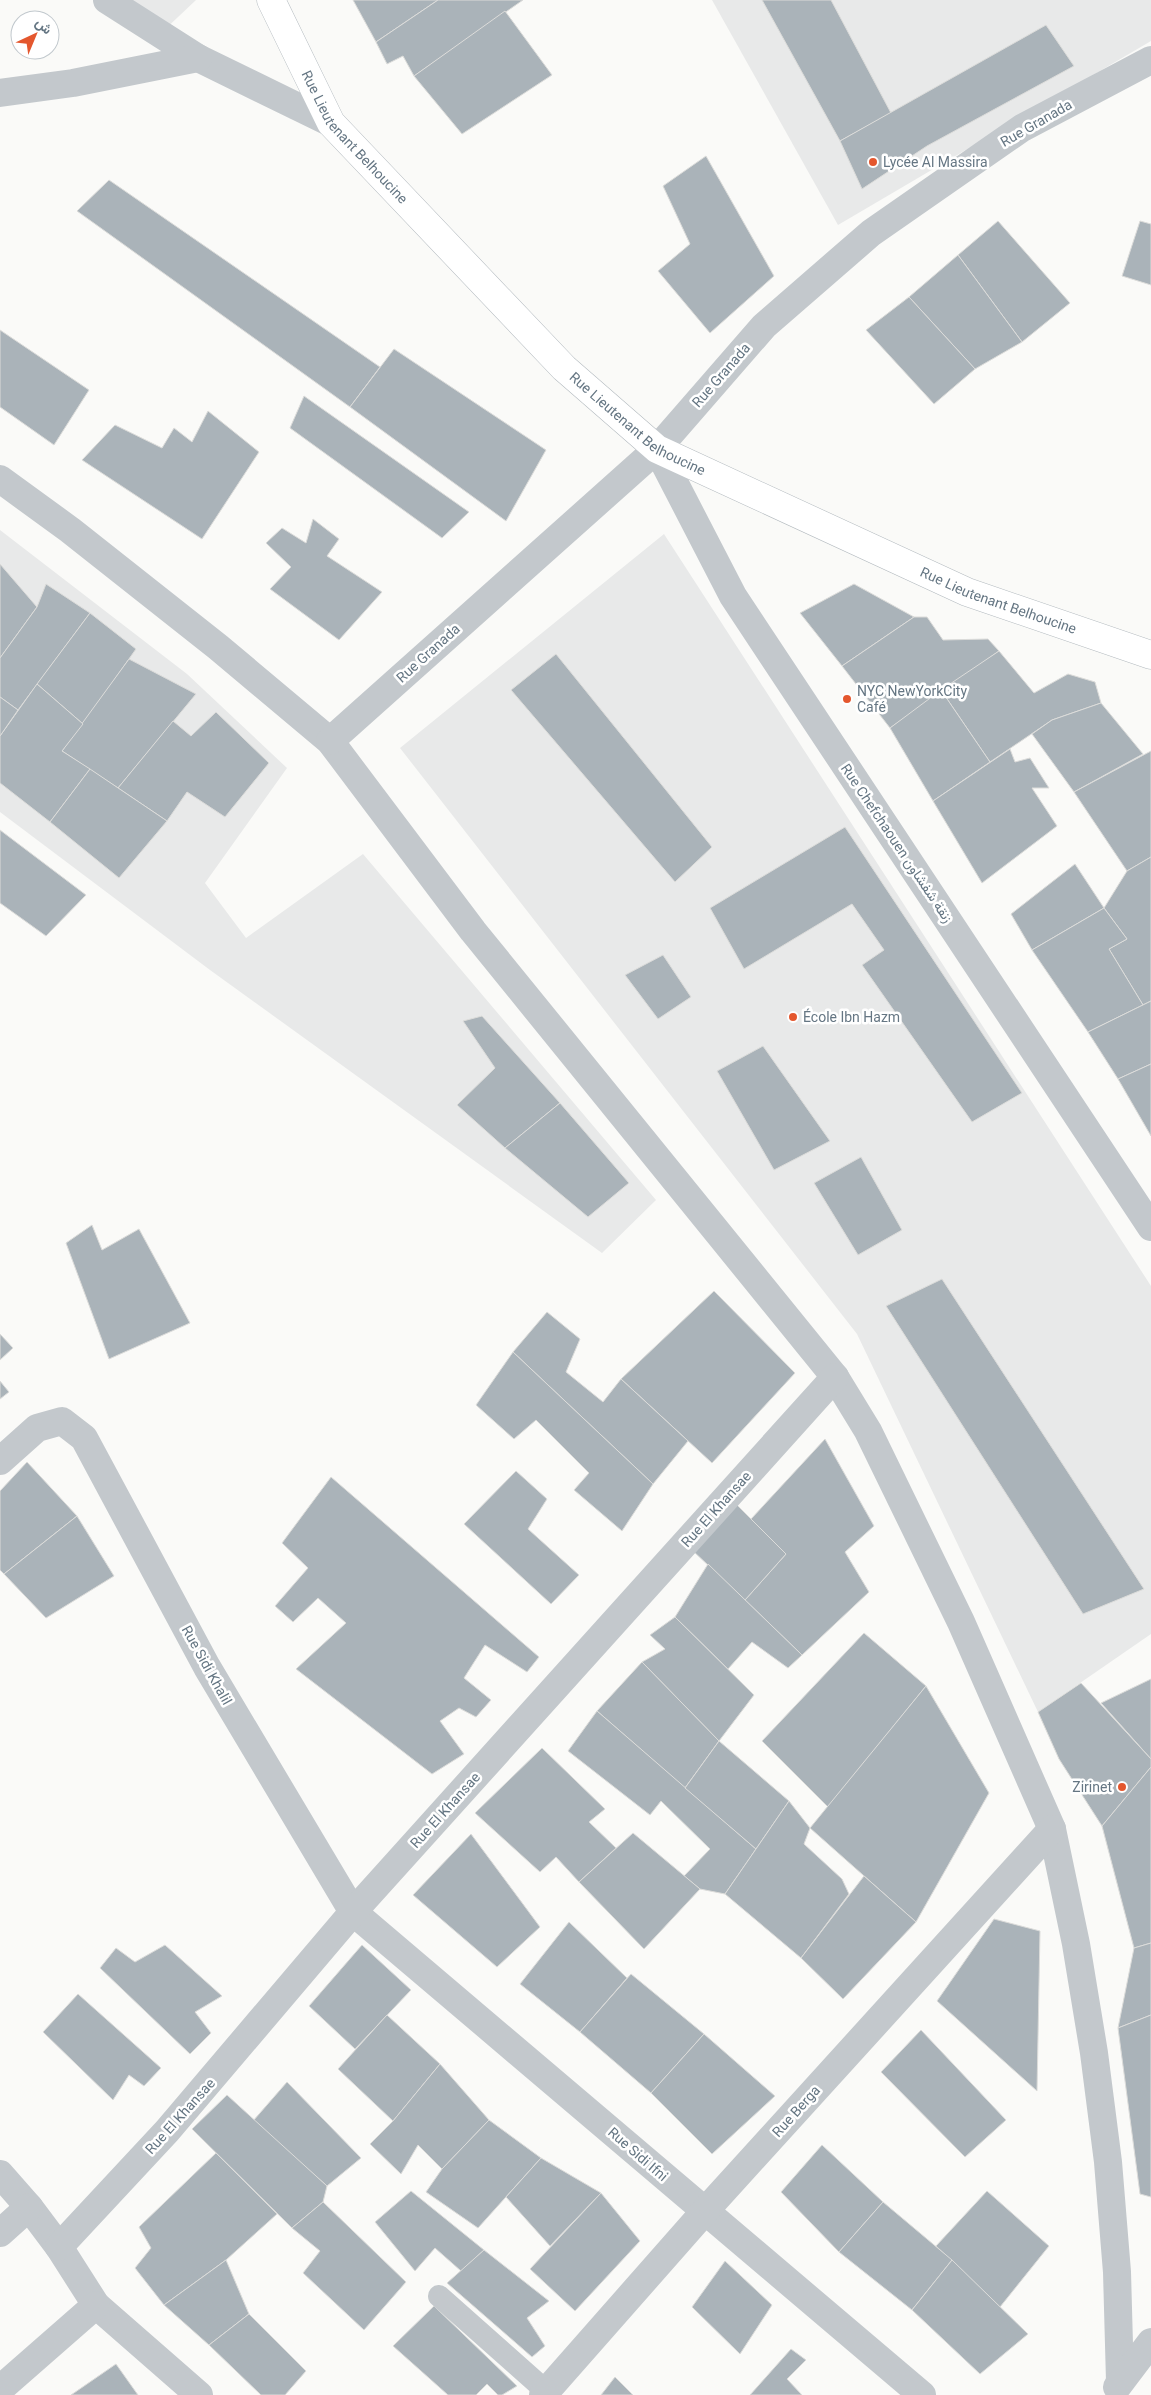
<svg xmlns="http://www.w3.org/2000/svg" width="1151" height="2395" font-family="Roboto,Vazirmatn,sans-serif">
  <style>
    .built { fill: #e8e9e9 }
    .building { fill: #aab3b9; stroke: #dcdcda }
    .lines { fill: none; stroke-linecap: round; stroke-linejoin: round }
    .secondary-casing { stroke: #b3babf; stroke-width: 29 }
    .lane { stroke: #c3c8cc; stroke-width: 22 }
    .street { stroke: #c3c8cc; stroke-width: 28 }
    .secondary { stroke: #fff; stroke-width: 28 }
    .poi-dot { fill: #e4572e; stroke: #fff; stroke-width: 2 }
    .labels { text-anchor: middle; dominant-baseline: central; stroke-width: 5; stroke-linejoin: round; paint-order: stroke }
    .street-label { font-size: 14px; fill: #657683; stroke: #fff }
    .poi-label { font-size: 14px; fill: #657683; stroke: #fff; text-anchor: start }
  </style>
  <rect width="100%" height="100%" fill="#fafaf8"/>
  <g class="built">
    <polygon points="115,0 196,0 160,34"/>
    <polygon points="712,0 1151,0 1151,41 838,225"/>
    <polygon points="0,530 187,674 287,768 205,883 246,938 363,854 656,1200 602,1253 210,970 0,812"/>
    <polygon points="664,534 1151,1286 1151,1634 1038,1712 857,1334 400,748"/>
  </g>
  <g class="building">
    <polygon points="353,0 438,0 376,42"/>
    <polygon points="438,0 523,0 414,76 403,56 387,64 376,42"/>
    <polygon points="762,0 831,0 891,113 840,141"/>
    <polygon points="505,11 552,75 462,134 414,76"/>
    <polygon points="1046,25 1074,66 927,146 862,189 840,141"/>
    <polygon points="706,156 774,276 710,333 658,271 690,244 663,186"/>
    <polygon points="109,180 380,367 350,407 77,211"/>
    <polygon points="998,221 1070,303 1022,342 958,255"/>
    <polygon points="1140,221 1151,224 1151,285 1122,276"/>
    <polygon points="958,255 1022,342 975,369 909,297"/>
    <polygon points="909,297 975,369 934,404 866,330"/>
    <polygon points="0,330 89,390 54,445 0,407"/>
    <polygon points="394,349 546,450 506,521 350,407"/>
    <polygon points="304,396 469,512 442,538 290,428"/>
    <polygon points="208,411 259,452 202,539 82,460 115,425 162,448 174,428 192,442"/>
    <polygon points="313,519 339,539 327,556 382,592 339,640 270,589 291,567 266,543 282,528 306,543"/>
    <polygon points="0,564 37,607 0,658"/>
    <polygon points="46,584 90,613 18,710 0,697 0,658 37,607"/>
    <polygon points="854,584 914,617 842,666 800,613"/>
    <polygon points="90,613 136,649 83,724 37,684"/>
    <polygon points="914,617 927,617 943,640 988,639 999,651 890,728 842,666"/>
    <polygon points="999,651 1034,693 1068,674 1095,682 1101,703 1052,720 990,762 941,690"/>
    <polygon points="556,654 712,847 675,882 511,690"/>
    <polygon points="129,659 196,694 118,788 62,751"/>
    <polygon points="37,684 83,724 62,751 90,769 50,822 0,783 0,736"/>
    <polygon points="941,690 990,762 933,801 890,728"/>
    <polygon points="0,697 18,710 0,736"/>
    <polygon points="1101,703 1143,754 1074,792 1032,734 1052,720"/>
    <polygon points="216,712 269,763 225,817 187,792 167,821 118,788 173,721 191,736"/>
    <polygon points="1010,749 1015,762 1030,758 1049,788 1032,788 1057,826 982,883 933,801"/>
    <polygon points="1151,751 1151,857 1127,871 1074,792"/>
    <polygon points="90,769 167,821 119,878 50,822"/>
    <polygon points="845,827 1022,1093 972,1122 862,965 884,950 852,904 744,969 710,908"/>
    <polygon points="0,830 86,895 46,936 0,903"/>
    <polygon points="1151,857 1151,1001 1143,1005 1109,949 1127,939 1104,908 1127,871"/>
    <polygon points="1075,864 1104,908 1032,950 1011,914"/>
    <polygon points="1104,908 1127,939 1109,949 1143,1005 1088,1032 1032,950"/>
    <polygon points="663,955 691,997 658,1019 625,975"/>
    <polygon points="1151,1001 1151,1064 1118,1079 1088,1032"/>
    <polygon points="482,1016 560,1103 505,1148 457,1105 495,1068 463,1021"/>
    <polygon points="763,1046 830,1141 774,1170 717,1071"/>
    <polygon points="1151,1064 1151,1136 1118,1079"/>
    <polygon points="560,1103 629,1183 588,1217 505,1148"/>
    <polygon points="861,1157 902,1230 858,1255 814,1183"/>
    <polygon points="92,1225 102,1250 139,1229 190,1323 109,1359 66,1243"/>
    <polygon points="942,1279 1144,1589 1083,1614 886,1306"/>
    <polygon points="714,1291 795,1373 712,1463 621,1379"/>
    <polygon points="547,1312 580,1339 566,1372 603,1402 621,1379 688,1441 653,1484 513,1352"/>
    <polygon points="0,1334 13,1348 0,1360"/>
    <polygon points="513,1352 653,1484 622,1531 574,1490 589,1473 536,1420 514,1439 476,1405"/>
    <polygon points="0,1381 9,1392 0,1399"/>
    <polygon points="825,1439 874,1526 845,1552 869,1592 802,1655 745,1600 786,1554 751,1519"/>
    <polygon points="27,1462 77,1516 4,1574 0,1570 0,1491"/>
    <polygon points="516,1471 547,1499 528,1529 579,1575 551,1604 464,1524"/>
    <polygon points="331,1477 539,1657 527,1672 485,1645 464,1678 491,1700 476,1717 459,1708 440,1721 464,1754 432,1774 296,1669 346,1623 318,1598 293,1622 275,1606 308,1568 282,1543"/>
    <polygon points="735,1503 786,1554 745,1600 692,1550"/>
    <polygon points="77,1516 114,1576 46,1618 4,1574"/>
    <polygon points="708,1564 802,1655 788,1668 752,1642 728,1669 675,1617"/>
    <polygon points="675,1617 754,1695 719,1741 642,1662 665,1649 650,1635"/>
    <polygon points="864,1633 926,1686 828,1807 762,1741"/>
    <polygon points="642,1662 719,1741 685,1788 597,1711"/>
    <polygon points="1151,1679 1151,1759 1101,1703"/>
    <polygon points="1081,1683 1151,1759 1151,1767 1102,1826 1059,1759 1038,1712"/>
    <polygon points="926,1686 989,1793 916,1922 810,1828"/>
    <polygon points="597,1711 756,1849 725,1894 700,1889 684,1876 710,1849 661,1801 650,1815 568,1751"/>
    <polygon points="719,1741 789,1801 756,1849 685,1788"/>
    <polygon points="542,1748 605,1809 589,1822 616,1848 579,1882 556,1857 540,1872 475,1813"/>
    <polygon points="1151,1767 1151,1943 1134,1948 1102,1826"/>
    <polygon points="789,1801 810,1828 804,1844 842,1879 849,1894 801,1958 725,1894"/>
    <polygon points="633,1833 700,1889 644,1949 579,1882"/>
    <polygon points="471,1834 540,1927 497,1967 413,1895"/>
    <polygon points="864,1876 916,1922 843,1999 801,1958"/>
    <polygon points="994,1919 1040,1931 1037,2091 937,2001"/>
    <polygon points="569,1922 627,1978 580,2032 520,1984"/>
    <polygon points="1151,1943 1151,2015 1118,2028 1134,1948"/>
    <polygon points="165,1945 222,1996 195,2012 211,2033 190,2054 100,1968 116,1948 135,1962"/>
    <polygon points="362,1945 411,1990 355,2049 309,2006"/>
    <polygon points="631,1974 704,2034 651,2093 580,2032"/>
    <polygon points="78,1994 161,2068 144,2086 129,2075 113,2100 43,2032"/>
    <polygon points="387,2015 440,2064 393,2121 338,2069"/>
    <polygon points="1151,2015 1151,2197 1140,2194 1118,2028"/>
    <polygon points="921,2030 1006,2120 965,2157 881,2072"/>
    <polygon points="704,2034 775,2096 712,2154 651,2093"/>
    <polygon points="440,2064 489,2120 442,2169 418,2145 401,2174 370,2144 393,2121"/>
    <polygon points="287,2082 361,2158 327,2186 253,2121"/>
    <polygon points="227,2095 327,2186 323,2202 292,2228 192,2129"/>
    <polygon points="489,2120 541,2158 478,2228 426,2192 442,2169"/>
    <polygon points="822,2145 883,2202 839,2252 781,2192"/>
    <polygon points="216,2153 277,2214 226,2260 164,2305 135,2268 151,2248 139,2227"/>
    <polygon points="541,2158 601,2193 550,2246 506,2197"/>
    <polygon points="411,2191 484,2250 461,2271 435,2248 415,2271 375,2222"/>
    <polygon points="987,2191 1049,2246 1000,2307 936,2246"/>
    <polygon points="601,2193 640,2241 575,2311 530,2269"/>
    <polygon points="323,2202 406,2282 364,2330 303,2273 320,2251 292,2228"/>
    <polygon points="883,2202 952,2260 912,2310 839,2252"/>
    <polygon points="484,2250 549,2301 527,2318 545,2346 532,2357 447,2283"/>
    <polygon points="226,2260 249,2314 209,2345 164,2305"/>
    <polygon points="952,2260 1028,2334 980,2374 912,2310"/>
    <polygon points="725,2261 772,2305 740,2354 692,2307"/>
    <polygon points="434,2306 517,2386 502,2395 498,2395 487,2384 476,2395 448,2395 393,2346"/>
    <polygon points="249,2314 306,2371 285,2395 261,2395 209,2345"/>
    <polygon points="791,2349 806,2360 787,2379 802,2395 750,2395"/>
    <polygon points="116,2364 138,2395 71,2395"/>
    <polygon points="615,2377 633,2395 601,2395"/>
  </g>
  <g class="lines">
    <g class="secondary-casing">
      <g id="secondary">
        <path id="s1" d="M271,0L331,123L564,368L657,449L967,592L1151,655"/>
      </g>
    </g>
    <polyline class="lane" points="439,2296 546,2391"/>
    <g class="street">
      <polyline points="107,0 198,58 331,123"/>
      <polyline points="0,93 73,83 198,58"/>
      <polyline points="657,449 733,596 1151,1227"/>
      <polyline points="0,479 70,530 218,647 330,741 473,931 835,1377 868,1431 961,1622 1052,1829 1076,1944 1094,2053 1108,2162 1117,2272 1120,2381"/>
      <polyline points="330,741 657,449 764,326 871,233 1022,128 1151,60"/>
      <polyline points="0,1461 37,1428 62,1421 84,1438 207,1667 353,1912 922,2395"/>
      <polyline points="0,2174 29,2207 59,2247 96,2305 199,2395"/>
      <polyline points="0,2233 29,2207"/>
      <polyline points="59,2247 167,2131 353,1912 835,1377"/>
      <polyline points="1117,2387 1151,2342"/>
      <polyline points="0,2389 96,2305"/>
      <polyline points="543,2395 705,2211 1052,1829"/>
    </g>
    <use href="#secondary" class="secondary"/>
  </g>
  <g class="poi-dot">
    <circle cx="873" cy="162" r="5"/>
    <circle cx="847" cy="699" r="5"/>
    <circle cx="793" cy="1017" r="5"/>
    <circle cx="1122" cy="1787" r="5"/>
  </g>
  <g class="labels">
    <g class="street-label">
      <text transform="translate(1036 123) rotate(-30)">Rue Granada</text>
      <text stroke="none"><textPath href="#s1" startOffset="162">Rue Lieutenant Belhoucine</textPath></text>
      <text transform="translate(721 375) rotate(-49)">Rue Granada</text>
      <text stroke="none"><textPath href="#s1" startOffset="568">Rue Lieutenant Belhoucine</textPath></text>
      <text stroke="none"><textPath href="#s1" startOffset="972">Rue Lieutenant Belhoucine</textPath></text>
      <text transform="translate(428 653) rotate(-42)">Rue Granada</text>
      <text transform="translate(897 843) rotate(56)">Rue Chefchaouen زنقة شفشاون</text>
      <text transform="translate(716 1509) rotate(-48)">Rue El Khansae</text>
      <text transform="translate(207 1665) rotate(61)">Rue Sidi Khalil</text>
      <text transform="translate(445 1810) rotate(-48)">Rue El Khansae</text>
      <text transform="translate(796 2111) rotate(-48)">Rue Berga</text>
      <text transform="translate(180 2116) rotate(-48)">Rue El Khansae</text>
      <text transform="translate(638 2154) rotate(41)">Rue Sidi Ifni</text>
    </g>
    <g class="poi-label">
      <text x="883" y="162">Lycée Al Massira</text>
      <text x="857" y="691">NYC NewYorkCity<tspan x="857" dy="16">Café</tspan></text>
      <text x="803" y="1017">École Ibn Hazm</text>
      <text x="1112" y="1787" text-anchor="end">Zirinet</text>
    </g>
  </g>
  <g transform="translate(35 35) rotate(44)"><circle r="24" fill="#ffffff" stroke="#c1c8cd"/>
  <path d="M0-4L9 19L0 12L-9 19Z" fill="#e4572e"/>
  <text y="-8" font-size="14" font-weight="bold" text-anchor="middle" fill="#657683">ش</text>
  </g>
</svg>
